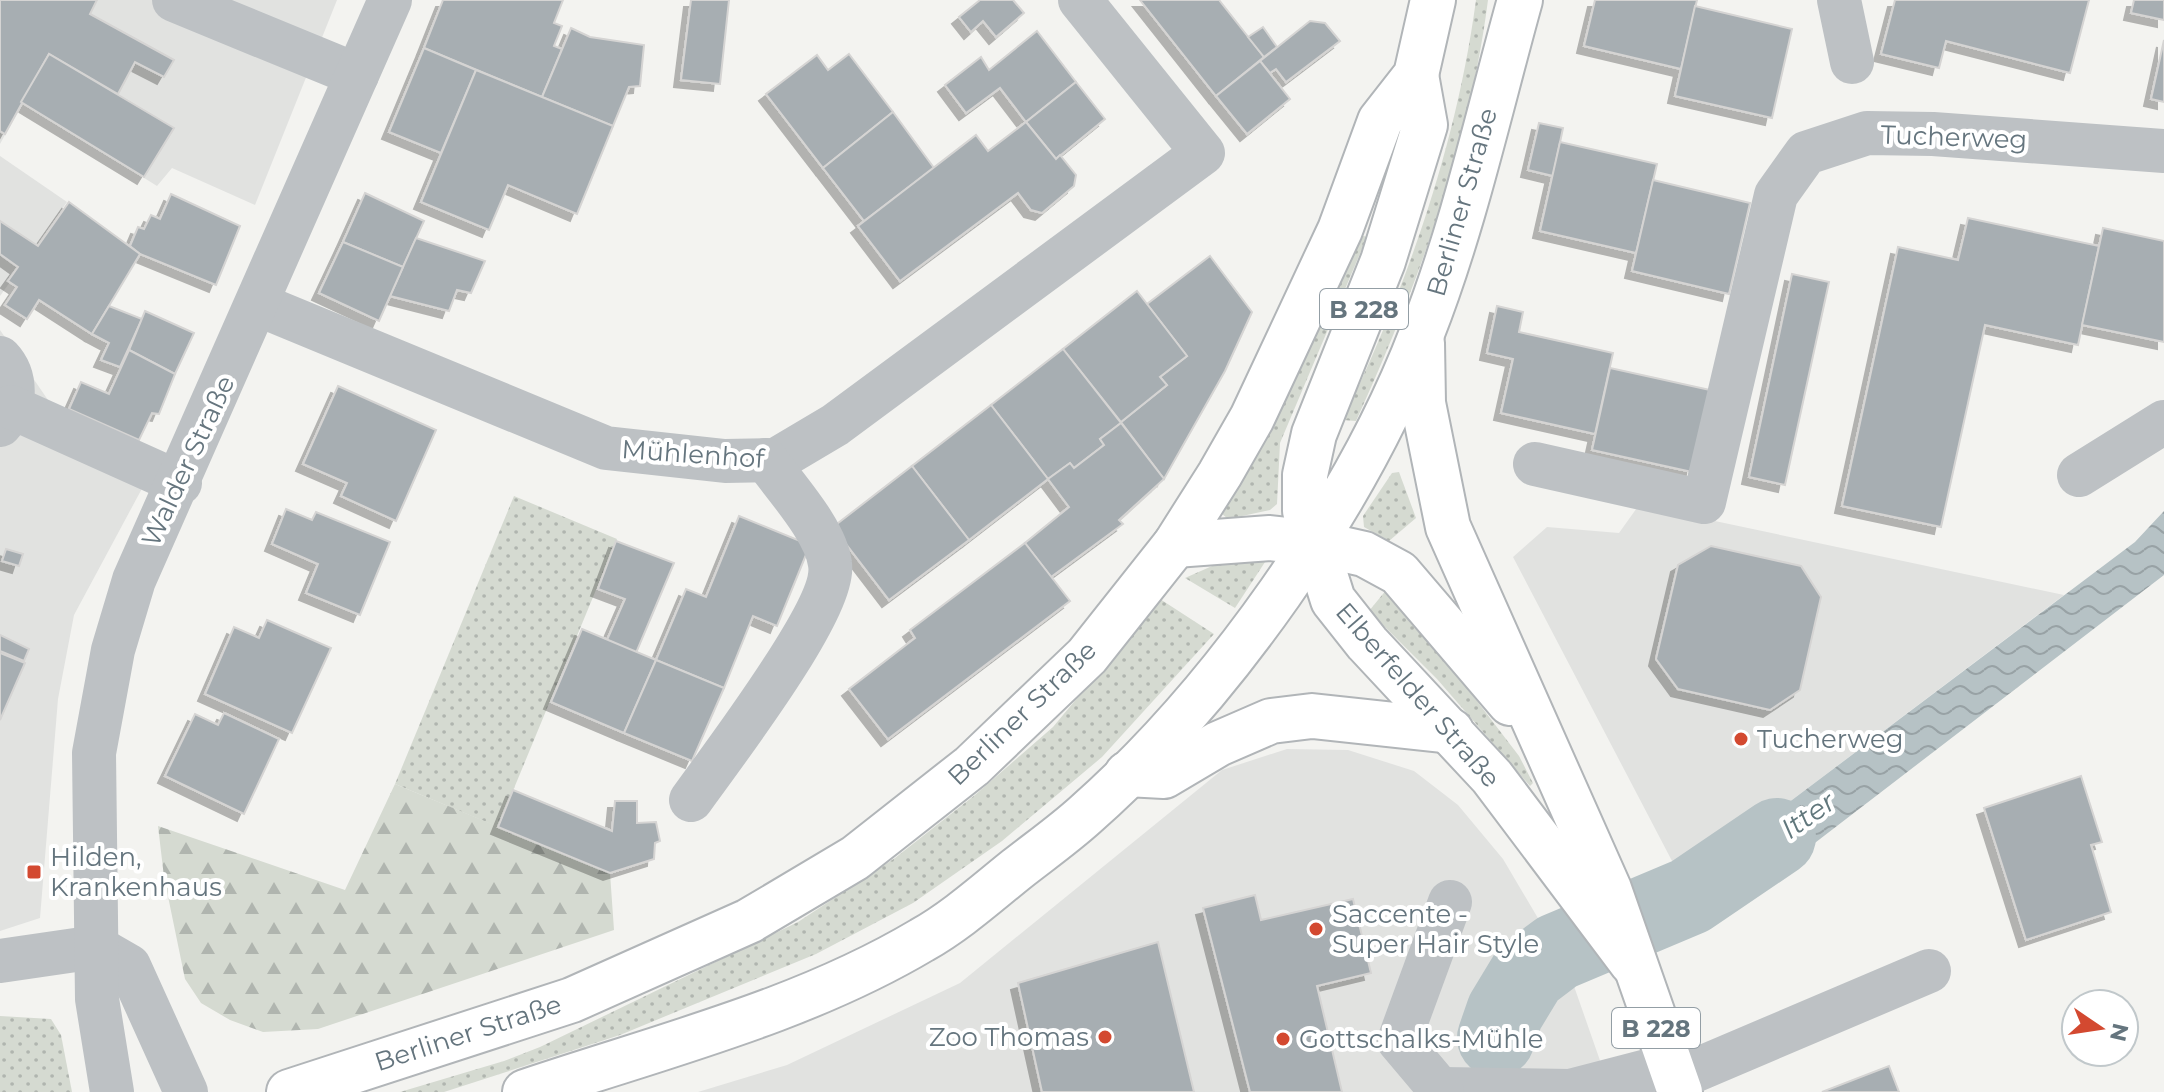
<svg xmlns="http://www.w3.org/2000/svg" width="2164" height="1092" font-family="Montserrat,sans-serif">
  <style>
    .built { fill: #e1e2e0 }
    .grass { fill: url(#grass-dots) }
    .forest { fill: url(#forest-firs) }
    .water { fill: url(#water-waves) }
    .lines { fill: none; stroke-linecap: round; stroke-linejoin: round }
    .river { stroke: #b6c2c5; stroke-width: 78 }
    .building { fill: #a7aeb2; stroke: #d5d4d3; stroke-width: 2; filter: url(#shadow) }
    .major-casing { stroke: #b1b5b8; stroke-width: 48 }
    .minor { stroke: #bdc1c4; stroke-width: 44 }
    .major { stroke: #fff; stroke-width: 44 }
    .poi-dot { fill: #d34930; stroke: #fff; stroke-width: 3 }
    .labels { text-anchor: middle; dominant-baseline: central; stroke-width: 8; stroke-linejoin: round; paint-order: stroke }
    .shield { fill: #fff; stroke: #939ea5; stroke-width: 2 }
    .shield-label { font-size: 24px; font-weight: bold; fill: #65757e }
    .street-label { font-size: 26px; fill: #65757e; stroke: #fff }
    .poi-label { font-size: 26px; fill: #65757e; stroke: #fff; text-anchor: start }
    .water-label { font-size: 28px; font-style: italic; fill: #61777c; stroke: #fff }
  </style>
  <defs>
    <pattern id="grass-dots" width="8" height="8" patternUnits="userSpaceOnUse" patternTransform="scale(2)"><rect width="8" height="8" fill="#d5dad1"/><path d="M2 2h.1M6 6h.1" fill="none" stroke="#b0b5af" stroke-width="1.8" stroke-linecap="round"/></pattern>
    <pattern id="forest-firs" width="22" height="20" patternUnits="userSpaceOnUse" patternTransform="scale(2)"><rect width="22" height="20" fill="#d5dad1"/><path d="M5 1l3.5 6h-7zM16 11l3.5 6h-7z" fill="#b0b5af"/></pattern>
    <pattern id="water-waves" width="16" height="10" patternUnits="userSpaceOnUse" patternTransform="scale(2)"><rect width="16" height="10" fill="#b6c2c5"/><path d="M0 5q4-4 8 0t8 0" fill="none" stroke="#98a2a5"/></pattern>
    <filter id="shadow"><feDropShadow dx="-7" dy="7" stdDeviation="0" flood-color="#0004"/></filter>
  </defs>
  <rect width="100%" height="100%" fill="#f3f3f0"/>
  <g class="built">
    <polygon points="0,0 337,0 255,205 172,168 157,186 23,102 0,144"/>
    <polygon points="0,156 67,202 0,296"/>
    <polygon points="0,330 61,419 160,455 74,615 58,699 40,918 0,931"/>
    <polygon points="1639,505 2064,595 1683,882 1513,557 1547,527 1619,533"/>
    <polygon points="1287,749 1348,750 1414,771 1458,805 1503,859 1568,969 1611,1092 698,1092 787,1065 960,983 1222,770"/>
  </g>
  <g class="grass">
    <path d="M1476,0H1488C1469,148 1417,286 1356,421L1343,420C1407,285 1456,148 1476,0Z"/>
    <path d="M1357,234L1367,237L1280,443L1277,504L1270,510L1228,519L1221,513C1275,424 1318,332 1357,234Z"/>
    <polygon points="1399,472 1416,518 1389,541 1364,527 1363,516 1392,473"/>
    <polygon points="514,496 617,539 498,827 395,784"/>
    <polygon points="1228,559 1267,559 1235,608 1185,578"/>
    <polygon points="1387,589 1418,624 1519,756 1533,783 1530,786 1437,679 1369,611"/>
    <polygon points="1160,599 1214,634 1102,757 1002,841 913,903 816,954 620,1035 444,1092 400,1092 504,1061 540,1047 798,922 895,858 975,795 1053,727"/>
    <polygon points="0,1016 51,1019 61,1035 72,1092 0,1092"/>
  </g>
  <polygon class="forest" points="395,784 610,873 614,930 318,1029 263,1032 230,1020 201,1003 185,979 164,877 158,826 345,890"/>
  <g class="water">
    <polygon points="2164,511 2164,575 1704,928 1683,882 2135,542"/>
    <polygon points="1549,938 1568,969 1533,998 1511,1052 1508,1092 1469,1092 1473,1044 1504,961"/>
  </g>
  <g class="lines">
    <polyline class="river" points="1496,1038 1505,1012 1528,974 1557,952 1690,896 1777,837"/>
  </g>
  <g class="building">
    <polygon points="0,0 97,0 90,14 174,60 164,77 135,62 118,94 49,54 5,134 0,131"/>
    <polygon points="443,0 563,0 554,23 562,26 554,46 562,49 542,97 424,48"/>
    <polygon points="691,0 729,0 720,84 681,80"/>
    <polygon points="980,0 1013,0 1024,13 996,37 983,21 971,32 959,17"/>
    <polygon points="1140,0 1219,0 1264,57 1216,96"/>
    <polygon points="1595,0 1697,0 1681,69 1584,46"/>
    <polygon points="1895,0 2089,0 2070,73 1946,41 1939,68 1881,54"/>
    <polygon points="2134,0 2164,0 2164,20 2131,13"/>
    <polygon points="1695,6 1792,29 1772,118 1675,96"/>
    <polygon points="1310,21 1325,23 1340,41 1286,82 1276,69 1270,73 1260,61"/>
    <polygon points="1263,27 1277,47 1264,57 1248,37"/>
    <polygon points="571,28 590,37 644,45 640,86 629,87 613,126 542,97"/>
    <polygon points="1037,31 1076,82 1026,122 1000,88 966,113 945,85 981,57 989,70"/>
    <polygon points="2164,40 2164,102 2151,99"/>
    <polygon points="424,48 476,70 441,153 389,132"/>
    <polygon points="49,54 174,128 144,177 21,102"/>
    <polygon points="849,54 893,112 823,168 766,94 817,55 828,70"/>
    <polygon points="1260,61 1290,99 1247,134 1216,96"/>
    <polygon points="476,70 613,126 577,214 508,185 489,230 421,202"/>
    <polygon points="1076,82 1105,119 1056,159 1026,122"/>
    <polygon points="893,112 934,168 864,221 823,168"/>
    <polygon points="1026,122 1056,159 1060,155 1076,175 1074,186 1042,213 1031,210 1018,193 900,281 858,226 976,135 988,151"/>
    <polygon points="1539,123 1563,128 1553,176 1528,170"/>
    <polygon points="1560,142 1657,164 1636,253 1540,231"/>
    <polygon points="1653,180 1750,203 1729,294 1632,271"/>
    <polygon points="365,193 424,221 403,267 343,242"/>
    <polygon points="171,194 240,226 216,285 140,254 130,246 138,227 144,229 151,215 160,219"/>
    <polygon points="69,202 140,254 92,334 39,300 27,319 5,305 17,287 8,281 18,267 0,254 0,221 38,246"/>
    <polygon points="1968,218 2099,246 2078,345 1985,325 1941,527 1842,506 1898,247 1958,260"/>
    <polygon points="2103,228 2164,241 2164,342 2082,325"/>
    <polygon points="416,238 485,261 471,293 457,290 449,311 390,296"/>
    <polygon points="343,242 403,267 379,321 319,293"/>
    <polygon points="1210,256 1252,312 1225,371 1164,479 1121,422 1167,385 1160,377 1187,356 1147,304"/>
    <polygon points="1792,274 1829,282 1785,485 1749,477"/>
    <polygon points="1137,291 1187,356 1160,377 1167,385 1121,422 1063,349"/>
    <polygon points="109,306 142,319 120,367 101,360 109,343 92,334"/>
    <polygon points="1497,306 1523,312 1519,332 1613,353 1595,434 1501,413 1513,359 1487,353"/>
    <polygon points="145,311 194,333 175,374 129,350"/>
    <polygon points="1063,349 1121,423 1100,439 1104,445 1074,468 1070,463 1048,479 991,405"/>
    <polygon points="129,350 175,374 159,414 152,413 139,440 69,409 81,382 109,394"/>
    <polygon points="1610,368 1710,390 1692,472 1592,450"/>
    <polygon points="338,386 436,430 396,521 341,496 347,483 303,464"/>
    <polygon points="991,405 1048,479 969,540 912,466"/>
    <polygon points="1121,423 1164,479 1119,520 1123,524 1051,577 1025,543 1069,507 1048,479 1070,463 1074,468 1104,445 1100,439"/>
    <polygon points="912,466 969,540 889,600 833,527"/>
    <polygon points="286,509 312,520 316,512 390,542 360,615 306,593 318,564 272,544"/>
    <polygon points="739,516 810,545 777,626 753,616 724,688 656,660 686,589 706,597"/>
    <polygon points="616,541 674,563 636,653 607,640 625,599 598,589"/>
    <polygon points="1025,543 1070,601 888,739 849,689 915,638 910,630"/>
    <polygon points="1711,546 1801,566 1821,597 1800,690 1770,710 1678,689 1656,659 1678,565"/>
    <polygon points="6,549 23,554 19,566 2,561"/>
    <polygon points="267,620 331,648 292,733 205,694 234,627 259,638"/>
    <polygon points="582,629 656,660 624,733 551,702"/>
    <polygon points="0,635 29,649 24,661 0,651"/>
    <polygon points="0,653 25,663 0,720"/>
    <polygon points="656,660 724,688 692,761 624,733"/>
    <polygon points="224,713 279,739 244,814 165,776 195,714 218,725"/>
    <polygon points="2081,776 2102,842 2091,845 2111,912 2026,940 1984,808"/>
    <polygon points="513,790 612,831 615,801 637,801 637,823 656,822 660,841 655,843 654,859 610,873 498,827"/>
    <polygon points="1255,895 1261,920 1353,899 1371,973 1317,986 1342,1092 1250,1092 1203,908"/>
    <polygon points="1158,942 1194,1092 1042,1092 1018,983"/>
    <polygon points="1889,1066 1899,1092 1822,1092"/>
  </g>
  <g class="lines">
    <g class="major-casing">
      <g id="major">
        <polyline points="1416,75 1425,125 1383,261 1314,434 1305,475 1305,511 1333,600 1367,643 1492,777 1632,963"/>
        <polyline points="1422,343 1423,403 1448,527 1609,889 1680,1092"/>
        <polyline points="1175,545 1270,538 1315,543 1364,554 1399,573 1510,703"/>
        <polyline points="1127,774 1164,776 1218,744 1271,721 1312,716 1451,731"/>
        <polyline points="289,1092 572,1000 749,921 855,858 972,766 1087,656 1175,545 1220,474 1252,418 1340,230 1380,121 1416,75 1433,0"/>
        <path d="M525,1092C658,1047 801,1012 922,940C956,921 987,893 1017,869C1040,851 1064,834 1085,815C1221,695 1357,503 1422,333C1464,226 1489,111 1520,0"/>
      </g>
    </g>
    <g class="minor">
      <polyline points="174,0 357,75"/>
      <polyline points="1839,0 1852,62"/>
      <polyline points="257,304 606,448 725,461 776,460 835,425 1203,153 1080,0"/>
      <path d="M0,358C17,376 17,406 0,425"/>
      <polyline points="11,407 180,483"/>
      <polyline points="1535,464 1704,502 1776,195 1806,153 1867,133 1933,134 2164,151"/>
      <polyline points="2079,475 2164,422"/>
      <path d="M691,800C720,759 837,608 830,564C826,531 786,488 766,460"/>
      <polyline points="96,947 129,966 186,1092"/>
      <polyline points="0,961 96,947"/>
      <polyline points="1675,1079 1929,971"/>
      <polyline points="1442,1089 1570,1091 1670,1065"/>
      <polyline points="112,1092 97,999 94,753 113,650 134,580 390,0"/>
      <polyline points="1442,1092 1399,1041 1450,902"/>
    </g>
    <use href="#major" class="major"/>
  </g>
  <g class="poi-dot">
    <circle cx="1741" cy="739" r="8"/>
    <rect x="26" y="864" width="16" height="16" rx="4"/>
    <circle cx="1316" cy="929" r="8"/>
    <circle cx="1105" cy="1037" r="8"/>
    <circle cx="1283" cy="1039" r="8"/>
  </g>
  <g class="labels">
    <g class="shield">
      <rect x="1320" y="289" width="88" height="40" rx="6"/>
      <rect x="1612" y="1008" width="88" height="40" rx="6"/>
    </g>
    <g class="shield-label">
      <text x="1364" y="309">B 228</text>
      <text x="1656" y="1028">B 228</text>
    </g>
    <g class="street-label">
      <text transform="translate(1954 137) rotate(2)">Tucherweg</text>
      <text transform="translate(1462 202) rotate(-74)">Berliner Straße</text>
      <text transform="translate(693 454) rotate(4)">Mühlenhof</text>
      <text transform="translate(188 461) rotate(-65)">Walder Straße</text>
      <text transform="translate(1418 695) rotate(49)">Elberfelder Straße</text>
      <text transform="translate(1022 713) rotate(-44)">Berliner Straße</text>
      <text transform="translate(468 1033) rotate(-18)">Berliner Straße</text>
    </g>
    <g class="poi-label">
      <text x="1757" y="739">Tucherweg</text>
      <text x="50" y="857">Hilden,<tspan x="50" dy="30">Krankenhaus</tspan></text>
      <text x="1332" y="914">Saccente -<tspan x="1332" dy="30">Super Hair Style</tspan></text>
      <text x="1089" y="1037" text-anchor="end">Zoo Thomas</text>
      <text x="1299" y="1039">Gottschalks-Mühle</text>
    </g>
    <g class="water-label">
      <text transform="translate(1808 815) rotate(-35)">Itter</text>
    </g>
  </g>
  <g transform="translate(2100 1028) rotate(103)"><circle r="38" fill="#ffffff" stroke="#c1c8cb" stroke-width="2"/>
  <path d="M0-6L14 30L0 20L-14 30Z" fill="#d34930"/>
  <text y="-12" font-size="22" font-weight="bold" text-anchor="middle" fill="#65757e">N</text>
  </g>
</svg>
